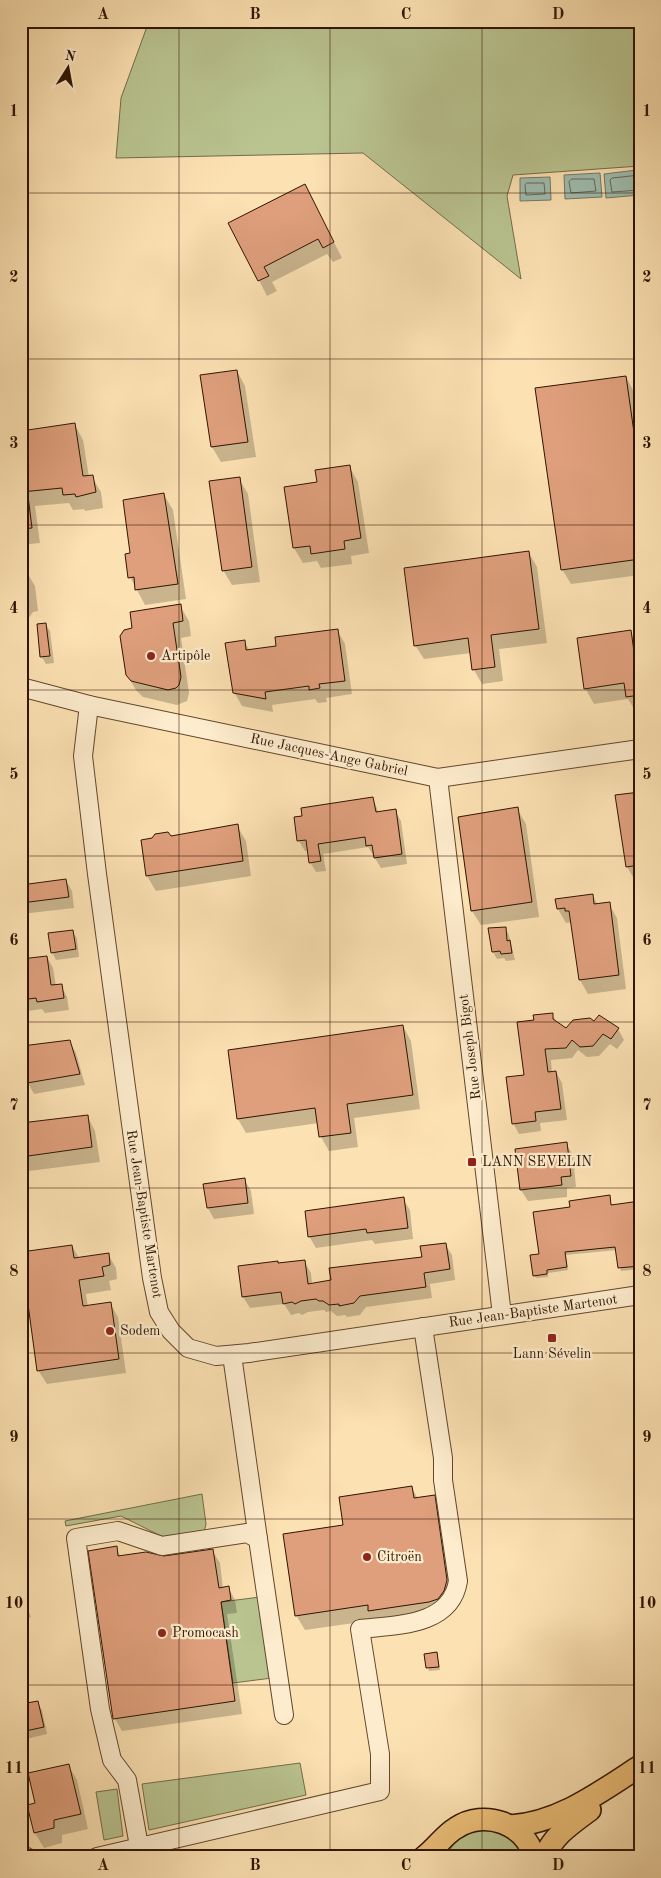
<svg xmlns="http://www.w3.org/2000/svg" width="661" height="1878" font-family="'Old Standard TT',serif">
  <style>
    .green { fill: #b9c490; stroke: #746c48 }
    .water { fill: #9fbdb0; stroke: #72796a }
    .shadow { fill: #0003 }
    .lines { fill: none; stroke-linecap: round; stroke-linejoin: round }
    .shore { stroke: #676858; stroke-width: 1 }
    .building { fill: #df9f7c; stroke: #2f1400 }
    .minor-casing { stroke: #62472c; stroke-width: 20 }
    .major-casing { stroke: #2f1400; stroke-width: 24 }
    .minor { stroke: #fdeccd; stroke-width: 18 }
    .major { stroke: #eec079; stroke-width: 21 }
    .grid { fill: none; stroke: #2f1400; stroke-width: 1; stroke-opacity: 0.55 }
    .poi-dot { fill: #8f2418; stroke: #fdeccd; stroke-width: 2 }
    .labels { text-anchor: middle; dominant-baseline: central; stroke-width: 4.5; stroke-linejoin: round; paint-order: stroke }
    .poi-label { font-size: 14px; fill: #2f1400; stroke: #fdeccd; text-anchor: start }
    .street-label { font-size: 14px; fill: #2f1400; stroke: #fdeccd }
    .neatline { fill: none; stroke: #2f1400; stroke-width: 2 }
    .grid-label { font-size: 16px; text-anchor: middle; font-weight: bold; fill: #2f1400 }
  </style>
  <rect width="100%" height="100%" fill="#fce1b2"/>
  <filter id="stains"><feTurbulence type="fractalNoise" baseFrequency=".004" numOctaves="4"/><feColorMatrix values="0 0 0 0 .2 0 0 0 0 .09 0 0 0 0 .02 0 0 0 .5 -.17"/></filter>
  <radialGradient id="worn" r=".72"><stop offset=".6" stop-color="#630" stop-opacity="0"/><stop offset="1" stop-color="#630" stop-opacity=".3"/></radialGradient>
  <g class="green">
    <polygon points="149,21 640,21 640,166 513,175 507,196 521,279 363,153 116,158 121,98"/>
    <polygon points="202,1494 206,1524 204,1532 167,1539 121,1516 66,1526 65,1521"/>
    <polygon points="260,1597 272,1678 233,1683 221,1602"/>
    <polygon points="300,1763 306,1795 149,1830 142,1784"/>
    <polygon points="117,1789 123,1836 104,1840 96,1792"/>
    <path d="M490,1830C508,1836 514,1840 524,1857H446C455,1837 469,1831 490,1830Z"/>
  </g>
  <g class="water">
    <polygon points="637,170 640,195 606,198 604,174"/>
    <polygon points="600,173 602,197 565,199 564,175"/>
    <polygon points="550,177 551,200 520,201 520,178"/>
  </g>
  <g class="shadow">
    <polygon points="313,201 342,258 333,262 327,254 272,282 277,291 267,296 230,223"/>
    <polygon points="237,371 245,386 256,457 221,462 212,447"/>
    <polygon points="626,377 634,392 640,432 640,575 571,584 562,569"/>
    <polygon points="75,425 83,440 89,477 92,477 101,492 103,508 85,511 84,509 73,510 69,503 35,506 40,543 21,545 21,432"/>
    <polygon points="349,466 358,482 369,553 351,556 352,564 321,568 317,561 303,563 294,548 318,483"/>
    <polygon points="239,479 248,494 260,582 232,585 223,570"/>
    <polygon points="164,495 173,510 186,599 145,605 130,577 132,554"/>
    <polygon points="529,553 537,567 547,643 499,649 503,681 482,684 474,670 471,653 424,659 415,645"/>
    <polygon points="26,571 35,586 38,611 33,612 23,626 23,633 21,633 21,572"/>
    <polygon points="180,606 189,621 191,636 181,638 189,693 187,701 177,705 143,697 136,690 127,675 133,629"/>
    <polygon points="45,624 50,631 54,663 46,664 41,656"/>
    <polygon points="337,630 345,644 352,694 326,698 327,702 318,703 315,699 272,705 273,712 242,706 234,692 244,641 250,651 278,647"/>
    <polygon points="630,632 639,647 640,651 640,711 636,712 628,699 594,704 585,688"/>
    <polygon points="21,733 29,746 26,761 23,761 21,766"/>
    <polygon points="640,793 640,881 636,882 627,867 617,796"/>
    <polygon points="373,799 379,813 395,811 401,821 407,864 381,868 368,847 323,854 326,871 316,872 310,862 308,851 305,851 299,841"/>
    <polygon points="517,809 526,824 539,917 481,925 472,911"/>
    <polygon points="237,826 246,841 251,876 156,891 147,876 142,841"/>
    <polygon points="66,880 72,891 74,908 21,914 21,886"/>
    <polygon points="592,895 598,905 609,904 617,918 626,989 588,994 580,980 572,922 566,923 558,909"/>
    <polygon points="505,928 509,935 515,960 506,961 504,958 497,959 493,952"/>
    <polygon points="73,932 77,939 79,957 56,960 52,952"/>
    <polygon points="47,957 53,968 56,986 61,985 67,997 69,1010 45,1013 42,1009 28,1011 21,998"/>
    <polygon points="552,1014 557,1023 566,1030 594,1023 599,1017 618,1029 624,1040 617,1049 610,1044 599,1056 587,1057 578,1050 572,1058 551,1060 552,1073 556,1072 562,1083 567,1120 540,1123 541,1131 519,1134 513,1123 525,1076 535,1021"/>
    <polygon points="403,1026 411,1041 420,1109 354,1118 358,1147 329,1151 321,1137 319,1123 246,1133 238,1119"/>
    <polygon points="69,1041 76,1053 85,1085 34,1094 28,1083 23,1047"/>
    <polygon points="87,1116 95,1131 100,1162 21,1172 21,1124"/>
    <polygon points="566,1144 573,1155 576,1187 567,1188 567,1197 528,1201 521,1190"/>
    <polygon points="244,1179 251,1191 254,1214 214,1219 208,1208 205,1185"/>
    <polygon points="609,1197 612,1206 640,1203 640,1269 621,1271 617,1250 566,1255 568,1270 548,1273 548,1277 536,1278 534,1275 540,1255 571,1208"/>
    <polygon points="403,1199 410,1210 413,1239 375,1244 372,1240 316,1248 309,1236"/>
    <polygon points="445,1244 452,1255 455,1280 430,1284 432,1298 366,1307 360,1315 347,1317 345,1315 337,1316 331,1311 326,1312 324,1310 308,1312 302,1315 299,1313 291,1315 284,1304 250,1308 243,1297 239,1267 304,1261 311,1273 312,1284 333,1281 423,1258"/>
    <polygon points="72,1246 79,1258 108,1254 116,1268 117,1279 109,1281 111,1290 86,1294 88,1307 110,1303 118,1317 126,1373 47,1384 38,1370"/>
    <polygon points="412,1488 418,1499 434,1497 443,1512 452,1606 378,1626 375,1620 305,1630 296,1615 345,1526"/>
    <polygon points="116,1548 121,1557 163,1558 212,1550 220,1563 223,1588 228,1587 235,1600 237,1613 227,1614 242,1714 122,1731 115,1719 90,1552"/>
    <polygon points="21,1594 31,1617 21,1621"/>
    <polygon points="437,1653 440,1670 429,1671 425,1655"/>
    <polygon points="37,1702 42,1710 47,1734 26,1739 22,1731"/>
    <polygon points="68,1765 77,1780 88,1829 62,1835 62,1843 44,1848 35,1833 36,1804"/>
  </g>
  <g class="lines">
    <g class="shore">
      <polyline points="640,175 612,178 610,180 612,192 640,190"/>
      <polygon points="572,179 594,179 596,191 571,193 569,182"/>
      <polygon points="527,183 544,183 545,194 526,195 525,185"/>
    </g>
  </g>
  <g class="building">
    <polygon points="305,184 334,242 323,248 318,239 264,267 269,276 258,281 228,223"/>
    <polygon points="237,370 248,442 211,447 200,375"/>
    <polygon points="626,376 640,475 640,559 561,570 535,388"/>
    <polygon points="75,423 83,476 93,475 96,492 76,497 75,494 63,495 62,488 21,492 21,431"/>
    <polygon points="350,465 361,538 344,541 345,549 311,554 310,546 293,548 284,487 317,482 315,470"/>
    <polygon points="240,477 252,567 222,571 209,481"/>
    <polygon points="164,493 178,584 135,590 134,577 128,578 125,554 130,553 123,500"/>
    <polygon points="28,496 32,528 21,529 21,497"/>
    <polygon points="529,551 539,629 491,635 495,667 472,670 468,638 414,646 404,568"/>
    <polygon points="181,604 183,621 173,623 181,677 179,685 176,688 168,690 131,681 126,675 120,636 124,630 132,628 130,612"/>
    <polygon points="46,623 50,656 40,657 37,624"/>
    <polygon points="338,629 345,681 319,684 320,688 309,690 309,686 265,692 266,699 233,693 225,643 245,640 246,650 276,646 275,637"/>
    <polygon points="631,630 640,695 626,697 624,683 584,689 577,638"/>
    <polygon points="640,792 640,865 626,867 615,795"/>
    <polygon points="373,797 376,812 396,809 402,854 374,858 372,845 366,846 365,837 318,844 321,861 309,863 306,840 297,841 294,817 302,816 301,808"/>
    <polygon points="518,807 532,902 471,911 458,817"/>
    <polygon points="238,824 243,861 146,876 141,840 152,838 155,834 168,832 171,836"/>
    <polygon points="66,879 69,897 21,903 21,885"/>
    <polygon points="593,894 594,904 610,902 619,975 579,980 569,911 565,911 565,908 557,909 555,899"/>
    <polygon points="506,927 507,941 510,940 512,953 501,954 500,951 492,952 488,928"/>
    <polygon points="73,930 76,949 51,953 48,933"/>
    <polygon points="47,956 51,985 62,984 64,998 37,1002 36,998 21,1000 21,959"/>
    <polygon points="553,1013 553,1019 566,1028 573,1020 590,1018 594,1021 599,1015 619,1028 611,1039 603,1034 593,1046 580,1047 572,1040 566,1048 545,1049 548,1072 556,1071 561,1109 535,1112 536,1121 512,1124 506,1077 524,1075 517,1022 534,1020 533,1015"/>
    <polygon points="403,1025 413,1095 347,1104 351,1133 319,1137 315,1108 237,1119 228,1050"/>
    <polygon points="70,1040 80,1074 27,1083 22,1046"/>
    <polygon points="88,1115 92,1147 21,1157 21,1123"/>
    <polygon points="567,1142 571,1176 561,1177 562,1185 520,1190 515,1149"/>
    <polygon points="245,1178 248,1203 207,1208 203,1184"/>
    <polygon points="610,1195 611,1205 640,1201 640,1266 618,1268 615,1247 565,1252 567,1267 547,1270 547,1274 533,1276 530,1255 539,1254 533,1212 570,1207 569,1201"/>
    <polygon points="404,1197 408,1228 367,1233 366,1229 308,1237 305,1211"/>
    <polygon points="446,1243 450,1269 424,1273 426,1287 360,1296 354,1303 339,1306 339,1304 329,1305 323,1301 319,1301 316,1299 301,1301 295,1304 292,1302 283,1304 281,1292 242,1297 238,1266 278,1261 278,1263 305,1260 308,1284 331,1280 329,1268 422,1257 420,1246"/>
    <polygon points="72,1245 74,1258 109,1253 110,1265 102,1267 104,1276 79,1280 83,1306 111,1302 119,1359 37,1371 21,1252"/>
    <polygon points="412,1486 414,1498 435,1495 447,1580 444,1591 438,1599 429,1602 368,1611 368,1605 295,1616 283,1534 343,1525 339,1497"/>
    <polygon points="117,1546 118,1556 146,1552 164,1556 213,1549 219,1588 229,1586 231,1600 221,1602 235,1701 113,1719 88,1551"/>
    <polygon points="437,1652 439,1667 426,1668 424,1654"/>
    <polygon points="38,1701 44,1727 21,1732 21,1704"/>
    <polygon points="69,1764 81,1814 54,1820 54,1828 34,1833 27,1805 35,1803 28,1773"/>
  </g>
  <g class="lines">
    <g class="minor-casing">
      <g id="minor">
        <polyline points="21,687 89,705 438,778 640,749"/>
        <polyline points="89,705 83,756 97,874 152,1278 159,1312 171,1331 188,1348 216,1356 249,1353 640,1295"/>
        <polyline points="438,778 502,1315"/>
        <polyline points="232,1355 258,1539"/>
        <polyline points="139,1846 127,1780 112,1760 100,1709 76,1538 118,1531 162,1546 247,1533 258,1539 284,1715"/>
        <polyline points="21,1855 27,1857"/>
        <path d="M97,1857L380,1791V1754L360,1629C397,1625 451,1626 458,1581L443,1480V1458L423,1327"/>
      </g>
    </g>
    <g class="major-casing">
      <g id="major">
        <path d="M510,1826C559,1823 600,1792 640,1766"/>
        <path d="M424,1857C436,1848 444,1835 456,1828C484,1809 525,1823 534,1857"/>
        <path d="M544,1857C555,1834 570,1825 590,1810"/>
      </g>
    </g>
    <use href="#minor" class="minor"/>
    <use href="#major" class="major"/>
  </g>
  <path class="grid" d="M179,21V1857M330,21V1857M482,21V1857M21,193H640M21,359H640M21,525H640M21,690H640M21,856H640M21,1022H640M21,1188H640M21,1353H640M21,1519H640M21,1685H640"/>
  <g class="poi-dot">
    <circle cx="151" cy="656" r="5"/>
    <rect x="467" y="1157" width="10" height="10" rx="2.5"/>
    <circle cx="110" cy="1331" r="5"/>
    <rect x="547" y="1333" width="10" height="10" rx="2.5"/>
    <circle cx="367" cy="1557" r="5"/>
    <circle cx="162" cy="1633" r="5"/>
  </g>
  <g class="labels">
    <g class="poi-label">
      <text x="161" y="656">Artipôle</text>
      <text x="482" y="1162">LANN SEVELIN</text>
      <text x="120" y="1331">Sodem</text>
      <text x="552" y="1354" text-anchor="middle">Lann Sévelin</text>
      <text x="377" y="1557">Citroën</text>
      <text x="172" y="1633">Promocash</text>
    </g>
    <g class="street-label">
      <text transform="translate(329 755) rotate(12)">Rue Jacques-Ange Gabriel</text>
      <text transform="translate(470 1047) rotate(-97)">Rue Joseph Bigot</text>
      <text transform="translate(144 1214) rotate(81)">Rue Jean-Baptiste Martenot</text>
      <text transform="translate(533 1311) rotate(-8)">Rue Jean-Baptiste Martenot</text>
    </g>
  </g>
  <rect width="661" height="1878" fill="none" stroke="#fce1b2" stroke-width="55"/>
  <g transform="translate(68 68) rotate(11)" stroke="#fdeccd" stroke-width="4" paint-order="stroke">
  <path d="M0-4L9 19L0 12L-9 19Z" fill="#2f1400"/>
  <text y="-8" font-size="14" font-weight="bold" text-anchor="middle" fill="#2f1400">N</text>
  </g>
  <rect x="28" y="28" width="606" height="1822" class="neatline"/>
  <g class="grid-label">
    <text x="103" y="19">A</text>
    <text x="255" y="19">B</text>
    <text x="406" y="19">C</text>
    <text x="558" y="19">D</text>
    <text x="14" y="116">1</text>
    <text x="647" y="116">1</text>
    <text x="14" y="282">2</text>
    <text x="647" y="282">2</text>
    <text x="14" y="448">3</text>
    <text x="647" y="448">3</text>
    <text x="14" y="613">4</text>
    <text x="647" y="613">4</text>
    <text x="14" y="779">5</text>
    <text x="647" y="779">5</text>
    <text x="14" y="945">6</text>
    <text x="647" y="945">6</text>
    <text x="14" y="1110">7</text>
    <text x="647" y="1110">7</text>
    <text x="14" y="1276">8</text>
    <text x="647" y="1276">8</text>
    <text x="14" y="1442">9</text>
    <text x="647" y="1442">9</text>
    <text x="14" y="1608">10</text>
    <text x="647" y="1608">10</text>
    <text x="14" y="1773">11</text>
    <text x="647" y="1773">11</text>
    <text x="103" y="1870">A</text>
    <text x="255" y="1870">B</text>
    <text x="406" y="1870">C</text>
    <text x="558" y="1870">D</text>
  </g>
  <rect width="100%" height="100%" filter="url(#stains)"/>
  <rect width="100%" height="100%" fill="url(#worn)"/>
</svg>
